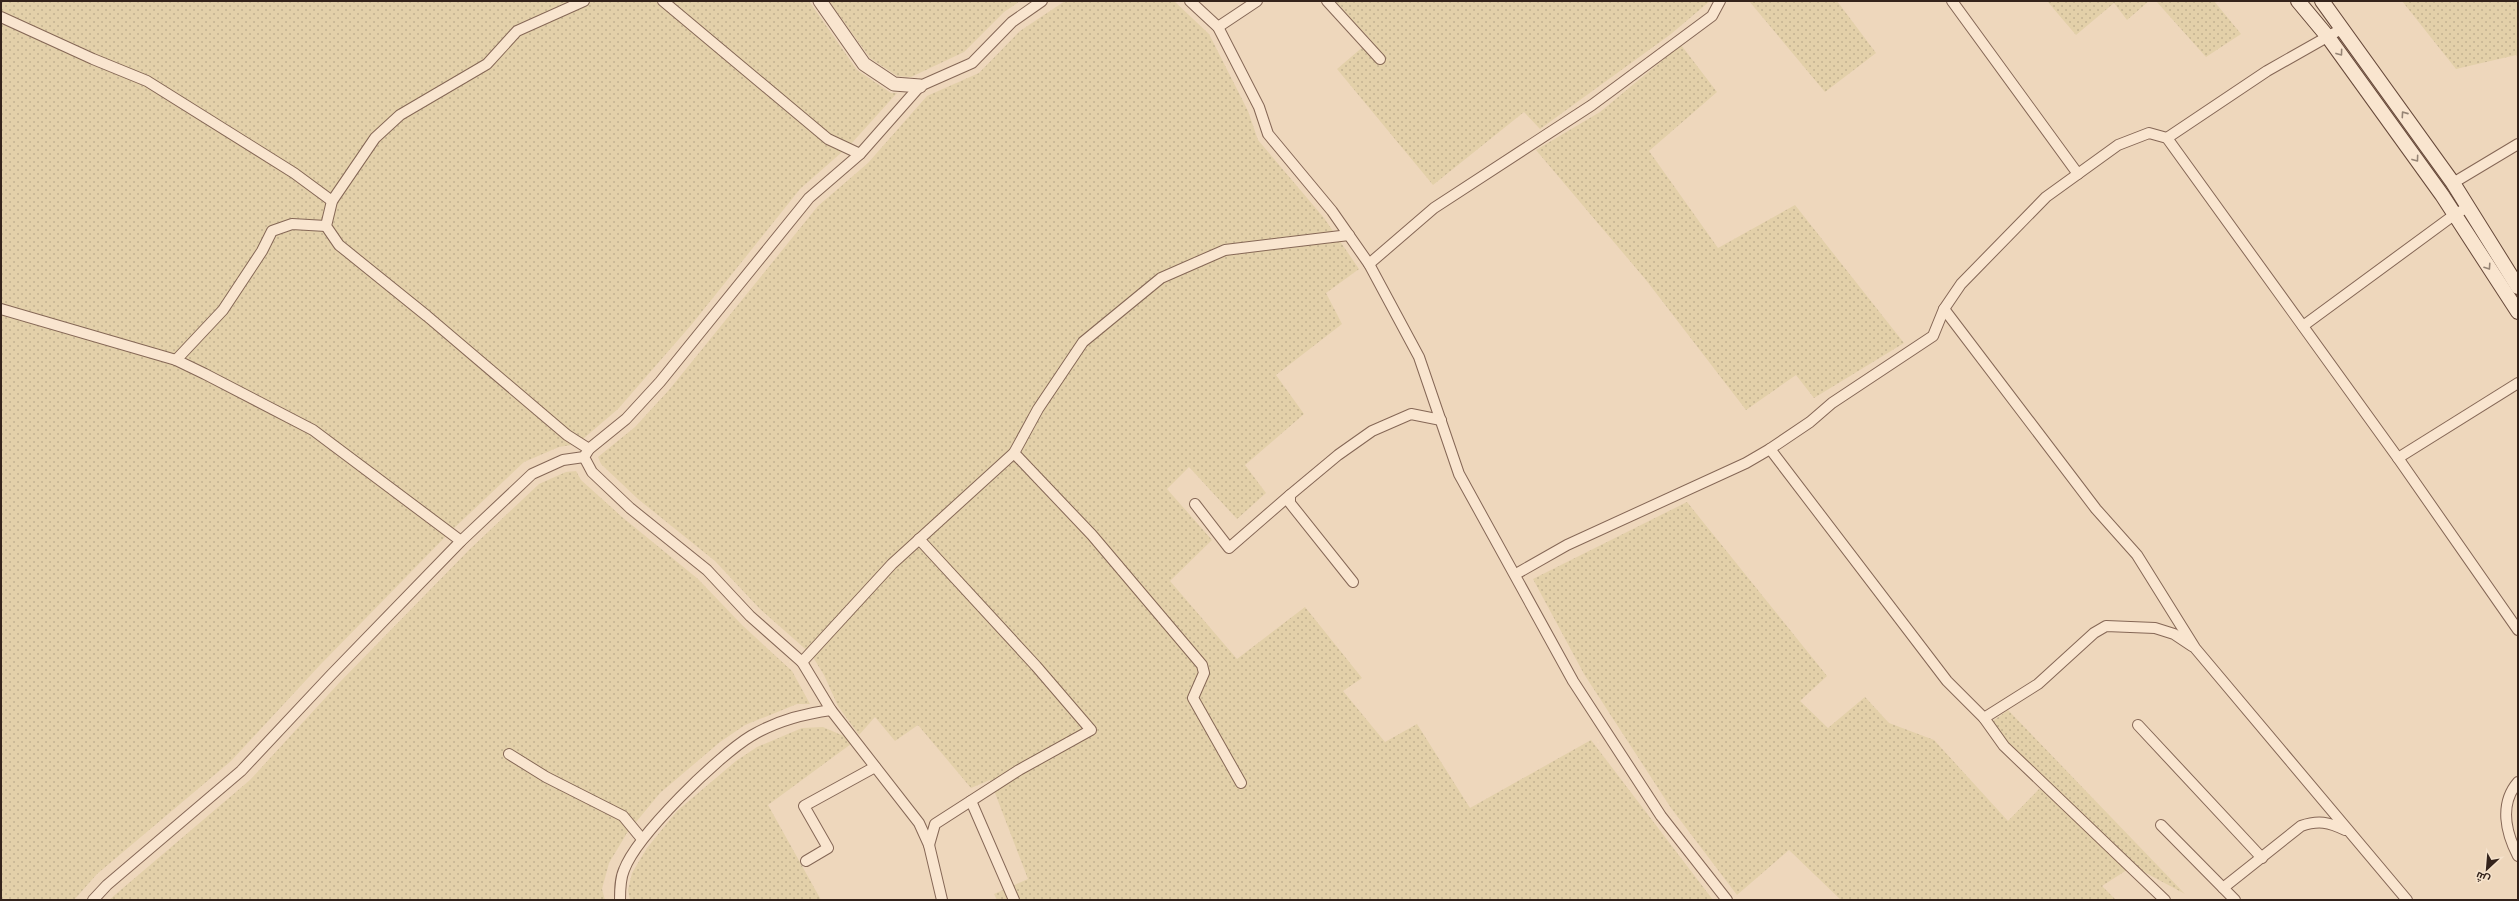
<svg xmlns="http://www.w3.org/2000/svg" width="2519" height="901" font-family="'Libre Baskerville',Cairo,serif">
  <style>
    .farmland { fill: url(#farmland-dots) }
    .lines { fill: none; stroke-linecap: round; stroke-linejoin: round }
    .minor-casing { stroke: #856756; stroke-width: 12 }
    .tertiary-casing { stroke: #856756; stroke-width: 15 }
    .secondary-casing { stroke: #664839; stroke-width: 16 }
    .minor { stroke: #f9e5cf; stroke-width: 10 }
    .tertiary { stroke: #f9e5cf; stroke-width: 13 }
    .secondary { stroke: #f9e5cf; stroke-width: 14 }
    .oneway { stroke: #968475 }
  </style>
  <defs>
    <pattern id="farmland-dots" width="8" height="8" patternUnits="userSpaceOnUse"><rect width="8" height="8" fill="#e3d0a9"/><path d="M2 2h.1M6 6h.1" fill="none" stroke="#c3b291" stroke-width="1.8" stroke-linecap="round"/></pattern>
  </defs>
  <rect width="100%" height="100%" fill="#eed7bc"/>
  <g class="farmland">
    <polygon points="1,1 809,1 857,70 891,93 897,93 850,145 800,189 692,324 618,409 577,444 559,447 524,462 451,531 320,665 231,761 97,874 74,900 1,900"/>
    <polygon points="829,1 1020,1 1004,12 964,52 911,77 897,76 870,58"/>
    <polygon points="1065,1 1174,1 1209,34 1248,111 1258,140 1324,218 1359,269 1326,293 1342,324 1276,375 1304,414 1245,465 1266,493 1237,519 1189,467 1167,489 1212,540 1170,581 1237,659 1305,607 1362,678 1343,691 1385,742 1417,724 1470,808 1591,740 1713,900 997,900 994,894 1028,879 990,780 971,788 918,725 895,741 875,717 859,735 838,706 824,675 811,654 759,608 715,561 638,499 601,464 598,457 635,427 669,390 818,206 868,163 927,96 979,73 1020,31"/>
    <polygon points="1334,1 1710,1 1671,34 1540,129 1524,112 1433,185 1337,69 1371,40"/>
    <polygon points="1749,1 1837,1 1876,53 1825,92"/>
    <polygon points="2047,1 2149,1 2127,20 2114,3 2076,35"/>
    <polygon points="2156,1 2214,1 2241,34 2206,57"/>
    <polygon points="2402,1 2518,1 2518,58 2516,55 2456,69"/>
    <polygon points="1681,45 1717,92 1649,151 1718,248 1795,205 1904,343 1814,398 1796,375 1746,410 1646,280 1536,150 1600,112"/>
    <polygon points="576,471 581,480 622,517 698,579 742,625 792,671 810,704 797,704 745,725 720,742 660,793 627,833 609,863 602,889 605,900 109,900 250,780 339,683 469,550 539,484 566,472"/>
    <polygon points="1687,502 1827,676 1800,701 1828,728 1865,697 1889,723 1934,740 2008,821 2043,785 1986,726 2008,710 2185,894 2133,866 2102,886 2116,900 1841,900 1789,850 1737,895 1671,808 1584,674 1533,579"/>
    <polygon points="823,727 855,741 768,805 821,900 630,900 628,890 632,873 647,848 677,811 736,761 757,747 802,728"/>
  </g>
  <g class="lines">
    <g class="minor-casing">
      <g id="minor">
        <polyline points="584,1 517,31 487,64 400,115 375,138 332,201 326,226 339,245 427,316 567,435 589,449"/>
        <polyline points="663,1 828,139 860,154"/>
        <polyline points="1190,1 1218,27 1259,107 1268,134 1332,211 1369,264 1419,357 1459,474 1573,681 1661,816 1727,900"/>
        <polyline points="1327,1 1380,59"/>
        <polyline points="1952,1 2078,174"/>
        <polyline points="1,17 93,59 147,81 294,173 332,201"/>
        <polyline points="1218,27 1257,1"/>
        <polyline points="2167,138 2267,71 2343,28"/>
        <polyline points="2453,183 2518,144"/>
        <polyline points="1369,264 1434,208 1592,105 1712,16 1720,1"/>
        <polyline points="1,309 176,360 205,374 313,430 461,541"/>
        <polyline points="1944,309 2096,509 2137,555 2195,648 2407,900"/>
        <polyline points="2303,326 2454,215 2468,207"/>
        <polyline points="176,360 223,310 262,251 272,231 292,224 326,226"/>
        <polyline points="1770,449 1947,681 1984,718 2004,746 2165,900"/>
        <polyline points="1014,453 1092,535 1202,665 1204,673 1193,698 1241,783"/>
        <polyline points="2398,458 2518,383"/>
        <polyline points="1195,504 1229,548 1290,495"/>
        <polyline points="919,539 1036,666 1091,730 1019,770 935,824 929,845"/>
        <polyline points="1516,574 1567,545 1746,463 1770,449 1810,422 1832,403 1933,336 1944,309 1961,284 2046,197 2118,145 2149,133 2167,138 2398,458 2518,630"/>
        <polyline points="1353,582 1290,503 1290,495 1338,455 1372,431 1411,414 1441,420"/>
        <polyline points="802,662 892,564 1014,453 1038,409 1083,342 1161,278 1225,250 1349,235"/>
        <polyline points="1984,718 2038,684 2094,633 2106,626 2155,628 2174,634 2192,646"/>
        <polyline points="2138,725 2262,858"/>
        <polyline points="509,754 546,777 623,816 642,839"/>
        <path d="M2518,782C2499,804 2506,833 2518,856"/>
        <polyline points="971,801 1014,900"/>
        <polyline points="2161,825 2235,900"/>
        <polyline points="806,861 828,848 804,806 875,767"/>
        <path d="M2223,888L2301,826C2318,820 2329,822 2345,830"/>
        <polyline points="93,900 107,885 241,771 331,675 461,541 532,474 563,460 584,457"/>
        <path d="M620,900C620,890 620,879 624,870C637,835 718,756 751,736C776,721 802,714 831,710"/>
        <polyline points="942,900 929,845 919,823 831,710 802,662 750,616 707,570 630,508 592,472 584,457 589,449 626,419 660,382 809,198 860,154 920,86 972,63 1012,22 1042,1"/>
      </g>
    </g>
    <g class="tertiary-casing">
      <polyline id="tertiary" points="820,1 864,64 894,84 920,86"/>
    </g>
    <g class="secondary-casing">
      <g id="secondary">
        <polyline points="2298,1 2328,37 2442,195 2518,312"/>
        <polyline points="2322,1 2453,183 2518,287"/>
      </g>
    </g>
    <use href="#minor" class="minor"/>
    <use href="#tertiary" class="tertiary"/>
    <use href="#secondary" class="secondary"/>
  </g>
  <defs><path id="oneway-chevron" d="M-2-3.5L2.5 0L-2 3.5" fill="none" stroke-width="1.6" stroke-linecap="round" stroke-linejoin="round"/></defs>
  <g class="oneway">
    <use href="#oneway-chevron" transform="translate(2340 53) rotate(54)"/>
    <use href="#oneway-chevron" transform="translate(2404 114) rotate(-125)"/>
    <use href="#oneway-chevron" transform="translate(2416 159) rotate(54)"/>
    <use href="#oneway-chevron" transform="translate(2488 267) rotate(56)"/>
  </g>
  <rect width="2519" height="901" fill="none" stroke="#34231b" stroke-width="4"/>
  <g transform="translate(2487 869) rotate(206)" stroke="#f5e2cb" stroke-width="3" paint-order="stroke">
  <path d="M0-3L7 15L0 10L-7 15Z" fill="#34231b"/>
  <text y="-6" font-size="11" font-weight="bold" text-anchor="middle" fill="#34231b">ش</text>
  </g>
</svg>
